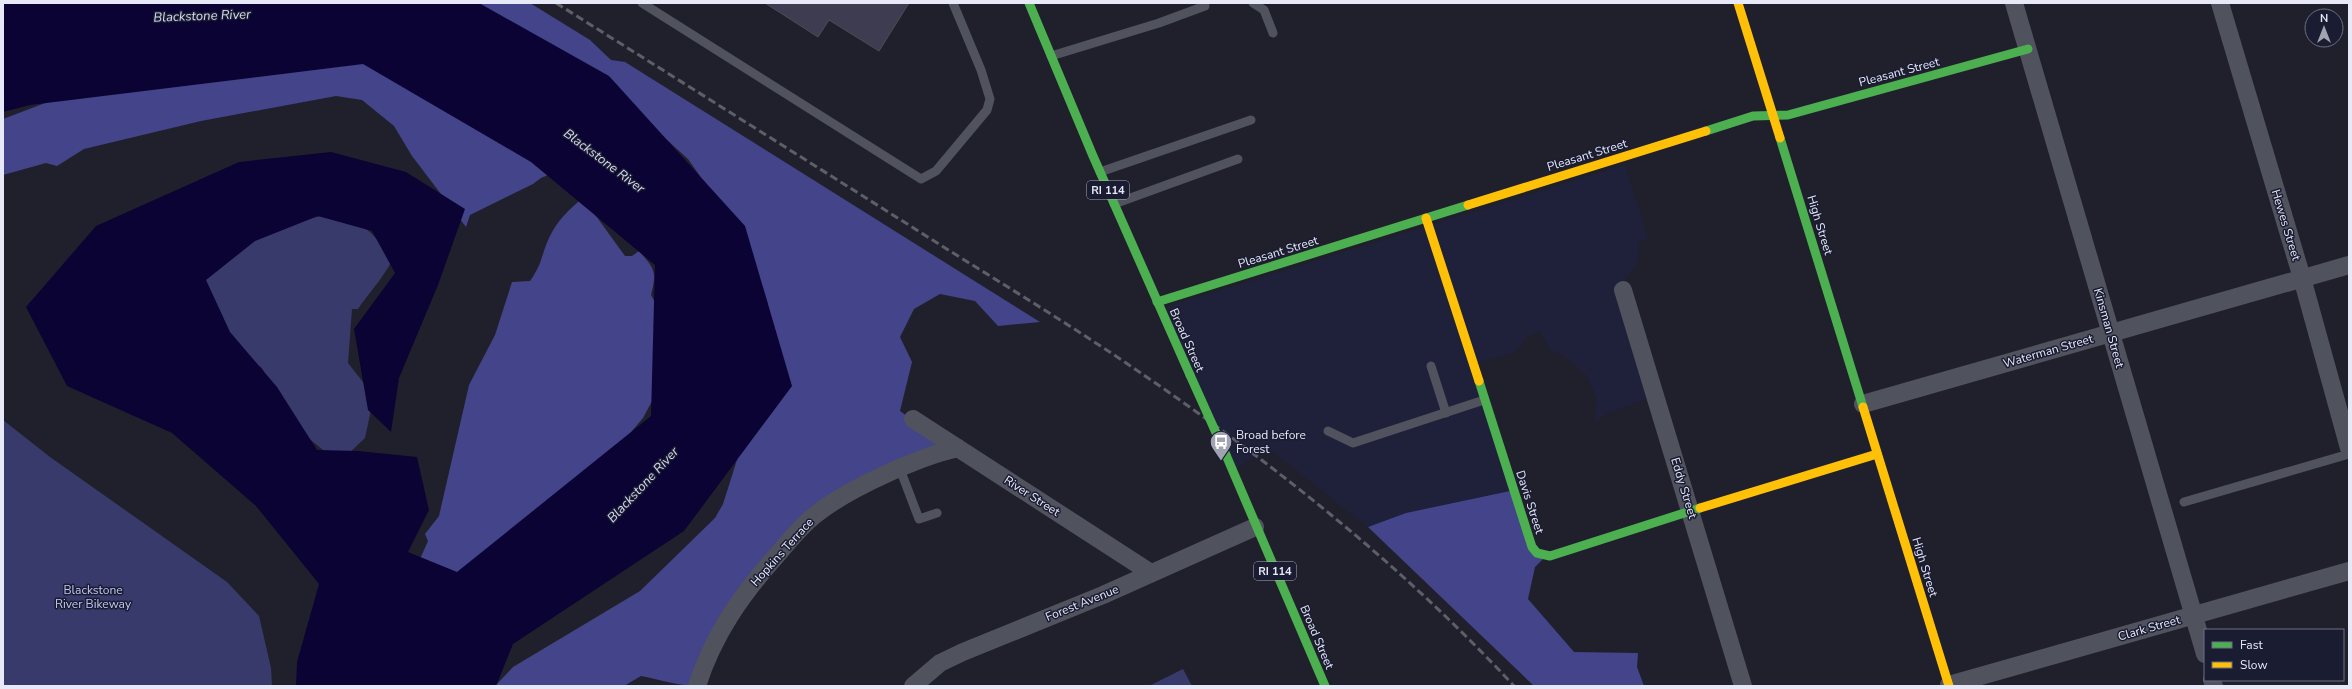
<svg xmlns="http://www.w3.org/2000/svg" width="2352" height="689" font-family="'Nunito Sans',sans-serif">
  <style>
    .built { fill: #1f213b }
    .green { fill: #383a6b }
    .forest { fill: #434489 }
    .water { fill: #0b0333 }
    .building { fill: #3d3c51; stroke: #4c4c58 }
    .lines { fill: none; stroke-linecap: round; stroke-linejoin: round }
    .lane { stroke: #50525e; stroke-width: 9 }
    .street { stroke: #50525e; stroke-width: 18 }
    .fast { stroke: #4caf50; stroke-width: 9 }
    .slow { stroke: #ffc107; stroke-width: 9 }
    .rail { stroke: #5d5e68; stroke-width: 3; stroke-dasharray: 8 4; stroke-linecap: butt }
    .fast-bridge { stroke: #4caf50; stroke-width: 9 }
    .labels { text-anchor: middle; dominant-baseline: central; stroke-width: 3; stroke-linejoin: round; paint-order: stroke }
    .shield { fill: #1a1c32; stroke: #aaacbd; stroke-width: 1 }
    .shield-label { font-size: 11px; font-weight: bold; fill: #e7e9f9 }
    .street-label { font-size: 12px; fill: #e7e9f9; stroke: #1a1c32 }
    .poi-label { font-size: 12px; fill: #e7e9f9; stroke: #1a1c32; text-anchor: start }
    .park-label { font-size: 12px; fill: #c1c7f3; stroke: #1a1c32 }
    .water-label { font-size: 13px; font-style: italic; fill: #d6d9f0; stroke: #1a1c32 }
  </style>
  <rect width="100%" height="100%" fill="#20202c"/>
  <polygon class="built" points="1625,165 1648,238 1639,242 1637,264 1620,286 1648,398 1606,414 1594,424 1597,398 1587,376 1563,355 1551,350 1539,331 1526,338 1515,352 1472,364 1510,491 1406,513 1368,527 1270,449 1231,471 1160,309"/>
  <g class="green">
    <path d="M336,214C368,226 374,233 392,261C382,279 369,293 358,309H352L348,363L374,396L365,438L346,456L334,459L306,436L275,393L262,368L215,338L200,279L216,260L277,230L285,222Z"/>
    <polygon points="3,420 50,457 227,582 259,616 271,668 272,686 3,686"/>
    <polygon points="1183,669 1192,686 1149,686"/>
  </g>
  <g class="forest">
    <path d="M465,3H530L590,40L611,60L625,62L1040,322L998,326L975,301L940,294L914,309L900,337L912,362L900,411L946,444L818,516L739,602L700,686C678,686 662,680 641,676L624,686H495L513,667L640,591L715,518L723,504L766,368L768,304L755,264L726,213L688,159L635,111Z"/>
    <polygon points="349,46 562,169 541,178 533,184 470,215 466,227 412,156 394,126 362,100 336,96 201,121 84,149 57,166 46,163 3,175 3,119 82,89"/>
    <path d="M583,198L625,256H632L639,251C655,269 657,272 651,295L659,309L668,371L643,418L582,490L455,579L408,586L428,541L425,534L439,516L469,385L495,335L512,282L530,281C543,263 541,255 549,238C557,221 568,210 583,198Z"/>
    <polygon points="1510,491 1543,559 1535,567 1528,599 1574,652 1638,653 1637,667 1644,686 1534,686 1368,527 1406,513"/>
  </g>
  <polygon class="water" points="3,3 479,3 609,76 745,226 792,386 684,531 513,644 496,686 296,686 297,662 319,584 256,506 172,433 67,386 26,307 96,226 239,162 331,152 406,172 465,209 438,285 399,378 391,432 368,410 354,329 395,273 372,231 318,216 255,241 206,280 230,332 277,387 317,450 358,451 417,457 429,510 408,552 457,572 651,416 655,265 531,162 363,64 30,105 3,112"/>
  <polygon class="building" points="765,3 909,3 879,51 829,20 818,37"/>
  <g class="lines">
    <g class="lane">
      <polyline points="642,3 921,179 936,171 987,110 990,99 981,70 953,3"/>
      <polyline points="1253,3 1264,10 1273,33"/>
      <polyline points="1051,56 1159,23 1205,6"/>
      <polyline points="1100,172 1251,120"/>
      <polyline points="1114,204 1238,159"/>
      <polyline points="1431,366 1446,413"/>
      <polyline points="1328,431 1353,443 1484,400"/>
      <polyline points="900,469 919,519 937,513"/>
      <polyline points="2184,502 2349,454"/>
    </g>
    <g class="street">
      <polyline points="2014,3 2205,654"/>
      <polyline points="2220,3 2302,278 2349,448"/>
      <polyline points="1623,290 1743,686"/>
      <polyline points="1863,404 2349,265"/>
      <polyline points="913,419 1151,573"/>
      <polyline points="2212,680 2214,686"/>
      <polyline points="1949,685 2349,571"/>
      <path d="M697,686C713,635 742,594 777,555C789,541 801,526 815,515C847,489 918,457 958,448"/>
      <polyline points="913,686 940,663 963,652 1103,595 1255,527"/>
    </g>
    <g class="fast">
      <polyline points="1029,3 1093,156 1190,375"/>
      <polyline points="1706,131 1753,116 1788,115 2028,49"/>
      <polyline points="1780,138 1863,407"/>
      <polyline points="1157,302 1468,205"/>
      <polyline points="1479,381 1532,547 1537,553 1550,556 1700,508"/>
      <polyline points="1226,455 1325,686"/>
    </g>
    <g class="slow">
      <polyline points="1738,3 1780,138"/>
      <polyline points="1468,205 1706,131"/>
      <polyline points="1426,218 1479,381"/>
      <polyline points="1863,407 1949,686"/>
      <polyline points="1700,508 1877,454"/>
    </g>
    <path class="rail" d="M556,3C685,84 814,165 942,246C1006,286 1070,325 1132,367C1269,460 1402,565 1514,686"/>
    <polyline class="fast-bridge" points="1190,375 1226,455"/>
  </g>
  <defs>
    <g id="bus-pin" transform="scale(1.15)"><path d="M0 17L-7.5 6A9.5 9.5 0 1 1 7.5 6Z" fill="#a1a3b1" stroke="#1a1c32"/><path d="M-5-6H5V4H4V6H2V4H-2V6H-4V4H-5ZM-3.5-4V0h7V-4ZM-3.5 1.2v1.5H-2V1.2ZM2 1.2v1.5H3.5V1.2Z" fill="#fff"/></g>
  </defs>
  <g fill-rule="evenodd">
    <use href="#bus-pin" x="1221" y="442"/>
  </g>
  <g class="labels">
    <g class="shield">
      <rect x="1087" y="181" width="42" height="18" rx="3"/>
      <rect x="1254" y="562" width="42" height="18" rx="3"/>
    </g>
    <g class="shield-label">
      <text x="1108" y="190">RI 114</text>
      <text x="1275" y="571">RI 114</text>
    </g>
    <g class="street-label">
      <text transform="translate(1899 72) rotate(-15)">Pleasant Street</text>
      <text transform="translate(1587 155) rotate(-17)">Pleasant Street</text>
      <text transform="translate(1820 225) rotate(73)">High Street</text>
      <text transform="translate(2286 225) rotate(73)">Hewes Street</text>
      <text transform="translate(1278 252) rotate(-17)">Pleasant Street</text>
      <text transform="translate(2109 328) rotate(74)">Kinsman Street</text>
      <text transform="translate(1187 340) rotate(66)">Broad Street</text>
      <text transform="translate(2048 351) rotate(-16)">Waterman Street</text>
      <text transform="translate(1684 488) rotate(73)">Eddy Street</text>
      <text transform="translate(1032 496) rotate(33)">River Street</text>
      <text transform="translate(1530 502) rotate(72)">Davis Street</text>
      <text transform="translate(782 552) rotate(-48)">Hopkins Terrace</text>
      <text transform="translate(1925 567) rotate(73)">High Street</text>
      <text transform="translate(1082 603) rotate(-22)">Forest Avenue</text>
      <text transform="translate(2149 628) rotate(-16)">Clark Street</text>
      <text transform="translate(1317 637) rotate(67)">Broad Street</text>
    </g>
    <g class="poi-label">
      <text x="1236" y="435">Broad before<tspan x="1236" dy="14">Forest</tspan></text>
    </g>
    <g class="park-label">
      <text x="93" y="590">Blackstone<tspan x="93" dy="14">River Bikeway</tspan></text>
    </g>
    <g class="water-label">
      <text transform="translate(202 16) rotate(-2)">Blackstone River</text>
      <text transform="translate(604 161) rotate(37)">Blackstone River</text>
      <text transform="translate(643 485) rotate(-47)">Blackstone River</text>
    </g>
  </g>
  <rect width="2352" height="689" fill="none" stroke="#e7e9f9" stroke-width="8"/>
  <rect x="2204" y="629" width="140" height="52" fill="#1a1c32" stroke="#6c6e82"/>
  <rect x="2212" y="642" width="20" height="6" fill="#4caf50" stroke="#6c6e82"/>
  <text x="2240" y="649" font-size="12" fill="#e7e9f9">Fast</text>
  <rect x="2212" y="662" width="20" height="6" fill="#ffc107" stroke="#6c6e82"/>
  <text x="2240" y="669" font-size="12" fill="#e7e9f9">Slow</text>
  <g transform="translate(2324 28)"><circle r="19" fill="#1a1c32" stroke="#6c6e82"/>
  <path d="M0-3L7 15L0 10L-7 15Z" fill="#a1a3b1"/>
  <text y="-6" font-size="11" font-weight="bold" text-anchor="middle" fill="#e7e9f9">N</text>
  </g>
</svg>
